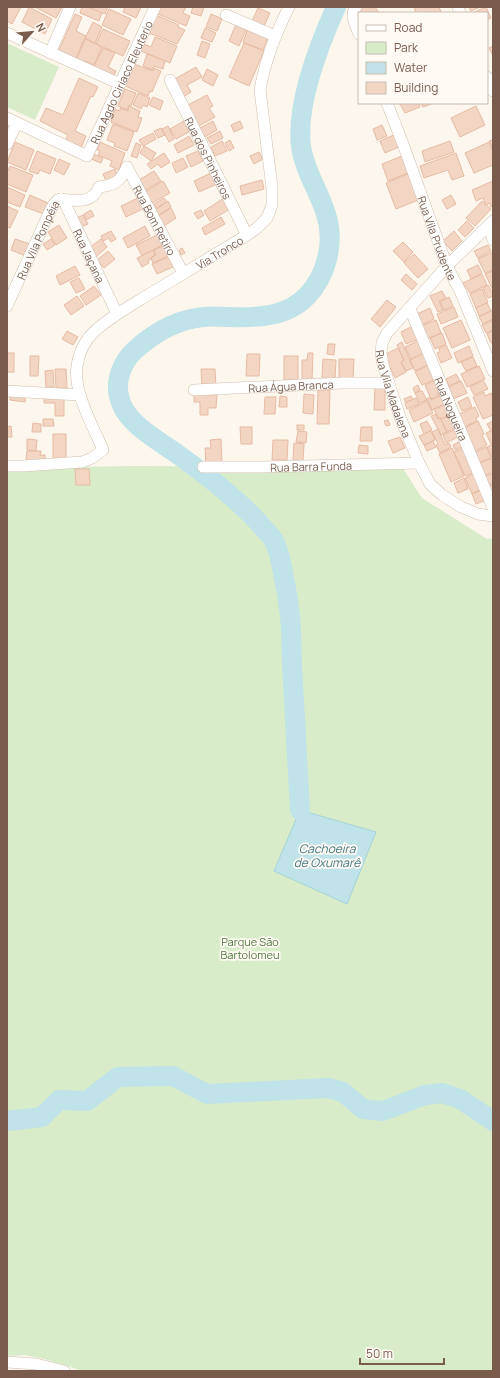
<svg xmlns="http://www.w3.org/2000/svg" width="500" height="1378" font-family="Manrope,sans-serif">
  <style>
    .green { fill: #d8ecc9 }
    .water { fill: #bfe3e8; stroke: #a5d3da }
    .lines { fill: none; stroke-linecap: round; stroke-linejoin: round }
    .river { stroke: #bfe3e8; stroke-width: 20 }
    .building { fill: #f3d5c3; stroke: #e6bba3 }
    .minor-casing { stroke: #d1beb0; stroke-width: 12 }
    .minor { stroke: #fff; stroke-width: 11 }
    .labels { text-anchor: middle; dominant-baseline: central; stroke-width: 3.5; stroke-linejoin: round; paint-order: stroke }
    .street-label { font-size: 11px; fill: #7a5c4d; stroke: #fffaf3 }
    .park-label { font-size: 11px; fill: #537a41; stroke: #fffaf3 }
    .water-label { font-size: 12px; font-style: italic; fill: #437c86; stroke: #fffaf3 }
  </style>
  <rect width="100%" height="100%" fill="#fdf6ec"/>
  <g class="green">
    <polygon points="7,43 59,67 35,120 7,107"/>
    <polygon points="134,466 402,467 422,498 487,539 493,538 493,1371 83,1371 44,1359 25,1355 7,1356 7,468"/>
  </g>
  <polygon class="water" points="300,810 376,832 347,904 274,871"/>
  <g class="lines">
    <g class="river">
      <path d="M300,810C297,762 295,714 292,665C291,646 292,627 289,608C288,598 286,588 284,578C282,566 280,554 275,543C273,538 269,534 266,531C243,503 209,477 180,456C159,440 124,424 119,396C115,379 123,361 135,350C155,332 177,319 204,317C212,316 221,317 229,317C257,318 287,317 307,296C327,275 335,242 326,214C319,191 304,170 301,146C296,105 319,45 336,7"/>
      <polyline points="7,1121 42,1117 59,1100 87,1101 118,1077 173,1076 207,1094 328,1088 343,1092 363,1109 383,1111 425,1095 442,1093 460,1099 493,1121"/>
    </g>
  </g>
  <g class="building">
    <polygon points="7,7 21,7 12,24 7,21"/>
    <polygon points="29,7 52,19 45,34 22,22"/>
    <polygon points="35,7 62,7 56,18"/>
    <polygon points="82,7 104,7 99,21 80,13"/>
    <polygon points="88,7 108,7 105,14"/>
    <polygon points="125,7 141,7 136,18 123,12"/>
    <polygon points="158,7 186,7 183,13 190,16 186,26 156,13"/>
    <polygon points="193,7 204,7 201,16 191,13"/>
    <polygon points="362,7 375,7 379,13 360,13 358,9"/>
    <polygon points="414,7 439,7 441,12 416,13"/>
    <polygon points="469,7 480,7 471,11"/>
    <polygon points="486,7 491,18 487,20 487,13 473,13"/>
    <polygon points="258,8 270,13 264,26 252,21"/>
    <polygon points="109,9 131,19 123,35 102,25"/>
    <polygon points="75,14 82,17 76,31 86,36 75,60 58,52"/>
    <polygon points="211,14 222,19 217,31 206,27"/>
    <polygon points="156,15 179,25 178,27 185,30 177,44 149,33"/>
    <polygon points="93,22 102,27 95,43 85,38"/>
    <polygon points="236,24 247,28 239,46 229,41"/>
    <polygon points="205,28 216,33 212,42 201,38"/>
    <polygon points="103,29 130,41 123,56 96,44"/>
    <polygon points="248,29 268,37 263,50 243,42"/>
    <polygon points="155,37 177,46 170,63 141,51 144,44 151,47"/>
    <polygon points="85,39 102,47 94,65 85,61 84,64 76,61"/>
    <polygon points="202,41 210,44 205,58 197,55"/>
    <polygon points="244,43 264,51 249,86 229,77"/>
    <polygon points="493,46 493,56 489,48"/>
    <polygon points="103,48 115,53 108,67 116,71 113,77 93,68"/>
    <polygon points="147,54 165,61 163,69 154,66 153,70 143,66"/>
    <polygon points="134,64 153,71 154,68 161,71 152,92 150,91 148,96 125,86"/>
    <polygon points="196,67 202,77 187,85 191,92 182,98 173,80"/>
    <polygon points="207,69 218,75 213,86 202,80"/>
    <polygon points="79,78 98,87 93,97 91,96 75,131 86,136 81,148 65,141 68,135 40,121 46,108 63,115"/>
    <polygon points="125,89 136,93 131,106 129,105 127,110 118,106"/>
    <polygon points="138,93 150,98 147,107 143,105 141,109 133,105"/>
    <polygon points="207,95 213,106 209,108 215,117 197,127 186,106"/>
    <polygon points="153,97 163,101 160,110 149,105"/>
    <polygon points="402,103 419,103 420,107 405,113 400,104"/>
    <polygon points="421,103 434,103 423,107"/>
    <polygon points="129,106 140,111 138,117 142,118 137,132 111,122 115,109 120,111 120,108 128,111"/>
    <polygon points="476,106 485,125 460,137 451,118"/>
    <polygon points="186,120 192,130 176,139 170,129"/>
    <polygon points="213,121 217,130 205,137 200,128"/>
    <polygon points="240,121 243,128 234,132 231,125"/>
    <polygon points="113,124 134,132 127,151 114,146 115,143 107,140"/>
    <polygon points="382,125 387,136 377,140 373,129"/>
    <polygon points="168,126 174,139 169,142 162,129"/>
    <polygon points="161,128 165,135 158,138 154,131"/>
    <polygon points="220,131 223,138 211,144 207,138"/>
    <polygon points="153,133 156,139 143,146 139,140"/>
    <polygon points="396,134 401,146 385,153 380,141"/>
    <polygon points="189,136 194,145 178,153 174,145"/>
    <polygon points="230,140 234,148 229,151 225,143"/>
    <polygon points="493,140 493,149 489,141"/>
    <polygon points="222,141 227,151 215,156 211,147"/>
    <polygon points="450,141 454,152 425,162 422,151"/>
    <polygon points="15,142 34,150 26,170 7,162"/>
    <polygon points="100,142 125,153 119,170 110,166 112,161 98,155 100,151 97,150"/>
    <polygon points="489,142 493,152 493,165 474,173 465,153"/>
    <polygon points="136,143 141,145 137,158 131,156"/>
    <polygon points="144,146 156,153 151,161 140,153"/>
    <polygon points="37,151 56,159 50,174 40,170 38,174 29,171"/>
    <polygon points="198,151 203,161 191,167 186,156"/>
    <polygon points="259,152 263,159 254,164 250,156"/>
    <polygon points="164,153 170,162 161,168 158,164 151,169 147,164"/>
    <polygon points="456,153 464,176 452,180 448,170 424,178 420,166"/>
    <polygon points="93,154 103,158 101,163 91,159"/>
    <polygon points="402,156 408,173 388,181 382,164"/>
    <polygon points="183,158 188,167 176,173 172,163"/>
    <polygon points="59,159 70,164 64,175 54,170"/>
    <polygon points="10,166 33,175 26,192 7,184 7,173"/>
    <polygon points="115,169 118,176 106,181 103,174"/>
    <polygon points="154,171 161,181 146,190 139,180"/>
    <polygon points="211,173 217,184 199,192 194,181"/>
    <polygon points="408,174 421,199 396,209 386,183"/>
    <polygon points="262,180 264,189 242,195 240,186"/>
    <polygon points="163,181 170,193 152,203 145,192"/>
    <polygon points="493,181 493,206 491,207 490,203 486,205 483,198 476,201 472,190"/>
    <polygon points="7,187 25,195 20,207 7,202"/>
    <polygon points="30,195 48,203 44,214 25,207"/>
    <polygon points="451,195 456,204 447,209 442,200"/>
    <polygon points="140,197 145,208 126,217 121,206"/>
    <polygon points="164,198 167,202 156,208 154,204"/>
    <polygon points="224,198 230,209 210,221 204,211"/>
    <polygon points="168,201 171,207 157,216 154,211"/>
    <polygon points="482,201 491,209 475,226 466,218"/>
    <polygon points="7,206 18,211 10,228 7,227"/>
    <polygon points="171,208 176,218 164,226 158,216"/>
    <polygon points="91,210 94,216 86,220 84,214"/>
    <polygon points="201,210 204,215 198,219 194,213"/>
    <polygon points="83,215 88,224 80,227 75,219"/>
    <polygon points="221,217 225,224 205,235 202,228"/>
    <polygon points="467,221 474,228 465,237 458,230"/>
    <polygon points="59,225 67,238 56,245 48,232"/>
    <polygon points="145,226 150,236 128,248 123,238"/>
    <polygon points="111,231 116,239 111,242 109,238 103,241 101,236"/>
    <polygon points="454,231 462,241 452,251 443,241"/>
    <polygon points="159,234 164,244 142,256 136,245"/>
    <polygon points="15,239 30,244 26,256 11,250"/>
    <polygon points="51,239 55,245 47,250 43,244"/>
    <polygon points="101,239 107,247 96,257 89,248"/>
    <polygon points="403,242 413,252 404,262 393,251"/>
    <polygon points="165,245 169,255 153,263 151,258 156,255 154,250"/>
    <polygon points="488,245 491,251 478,258 474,251"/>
    <polygon points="182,248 185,253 181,255 179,250"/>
    <polygon points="153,250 155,255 150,258 151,259 148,261 149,263 142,267 137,258"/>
    <polygon points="108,251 115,259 104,268 97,260"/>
    <polygon points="493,252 493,270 485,273 478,259"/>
    <polygon points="414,254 428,269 418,278 404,263"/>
    <polygon points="170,256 175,266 157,274 152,264"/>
    <polygon points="478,265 482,273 471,279 467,270"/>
    <polygon points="75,266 80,275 60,285 56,276"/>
    <polygon points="493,271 493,290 485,274"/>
    <polygon points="406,274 417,284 412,290 401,280"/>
    <polygon points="482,274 487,285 470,293 463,283"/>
    <polygon points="79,278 85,289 76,293 70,282"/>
    <polygon points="488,285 493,294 493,296 488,298 483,288"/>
    <polygon points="94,286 101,295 86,305 80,296"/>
    <polygon points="482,289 488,302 476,308 470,294"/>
    <polygon points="442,291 446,298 439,301 443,310 438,312 430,296"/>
    <polygon points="77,296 84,306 71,315 64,305"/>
    <polygon points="449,297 453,306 444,310 440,302"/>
    <polygon points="387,300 396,307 380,327 371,319"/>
    <polygon points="487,303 491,311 479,316 476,308"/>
    <polygon points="454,307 458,317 441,324 437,314"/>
    <polygon points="430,308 434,319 421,325 417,314"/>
    <polygon points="493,310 493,319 483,324 479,317"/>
    <polygon points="436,320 441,333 427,339 421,326"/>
    <polygon points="461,320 470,340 452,348 443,328"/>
    <polygon points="493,320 493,330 486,333 482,325"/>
    <polygon points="413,326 419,339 406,344 401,332"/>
    <polygon points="493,330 493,343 491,343 487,334"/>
    <polygon points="67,331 78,337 73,345 62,339"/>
    <polygon points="442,333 446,344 435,349 430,338"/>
    <polygon points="418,341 426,352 411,359 405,347"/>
    <polygon points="402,342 413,368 406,371 401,362 404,360 397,345"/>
    <polygon points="328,344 335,344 334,355 327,354"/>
    <polygon points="446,345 452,358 441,363 437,353 440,352 439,348"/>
    <polygon points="469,346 473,356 458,363 454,353"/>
    <polygon points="398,348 404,360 401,362 406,372 395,378 384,355"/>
    <polygon points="426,352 431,363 415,371 410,360"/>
    <rect x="7" y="353" width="7" height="19"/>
    <polygon points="308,353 313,353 312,380 302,380 302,360 307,360"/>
    <polygon points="247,354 260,354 259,376 246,376"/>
    <polygon points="30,356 39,356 38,376 30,376"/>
    <rect x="284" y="356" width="14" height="24"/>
    <polygon points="473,357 477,366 466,371 461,362"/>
    <polygon points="323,359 336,360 335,379 322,378"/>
    <polygon points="339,359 354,359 353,379 339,379"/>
    <polygon points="431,364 438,378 422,385 415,372"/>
    <polygon points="479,366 485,379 467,387 461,374"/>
    <polygon points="55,369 66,369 67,388 56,388"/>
    <polygon points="201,369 215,369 216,387 202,387"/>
    <polygon points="53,370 54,387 46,387 45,371"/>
    <polygon points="456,374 460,381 449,386 446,379"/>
    <polygon points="436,380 440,390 437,392 439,395 431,399 425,385"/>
    <polygon points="483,380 488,389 474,395 470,387"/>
    <polygon points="461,381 467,393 453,399 447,388"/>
    <polygon points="418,385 420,390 415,393 413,388"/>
    <polygon points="375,386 385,387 385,410 374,410"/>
    <polygon points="318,390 330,390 329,424 317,424"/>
    <polygon points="420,391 422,391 427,400 420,403 415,393"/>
    <polygon points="443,391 448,402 432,410 427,399 430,397 431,400 440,396 438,393"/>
    <polygon points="484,392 485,396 491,393 493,398 493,415 483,419 473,397"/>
    <polygon points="10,394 26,395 25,402 10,400"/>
    <polygon points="194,394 217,395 216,408 208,408 208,415 200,415 200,402 194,402"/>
    <polygon points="304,394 314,395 313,414 303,413"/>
    <polygon points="280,396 287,397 287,407 279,407"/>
    <polygon points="411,396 413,399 406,403 404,399"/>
    <polygon points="265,397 276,397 275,414 264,414"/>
    <polygon points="468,397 472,407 462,411 458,402"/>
    <polygon points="44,398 64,398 64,416 55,416 55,403 44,403"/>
    <polygon points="416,398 419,404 407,409 405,403"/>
    <polygon points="427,401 433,413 414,422 409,410"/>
    <polygon points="445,405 451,414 441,419 440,417 438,418 434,409"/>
    <polygon points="475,407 479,416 476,418 477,421 462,428 457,415"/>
    <polygon points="436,414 438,419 440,418 447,432 441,435 431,416"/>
    <polygon points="451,415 457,427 447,432 441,419"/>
    <polygon points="43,419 53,419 54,426 43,426"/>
    <polygon points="388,420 390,425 386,426 384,421"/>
    <polygon points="427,421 432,430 424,434 420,424"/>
    <polygon points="478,421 484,434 482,435 487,445 473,452 463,429"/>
    <polygon points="493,421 493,430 491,431 487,424"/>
    <polygon points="33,423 41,424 41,432 32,432"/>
    <rect x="297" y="425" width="7" height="5"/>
    <polygon points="11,426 12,437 7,437 7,427"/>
    <polygon points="240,427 252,427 252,444 241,444"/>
    <polygon points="361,427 372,427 372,441 360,441"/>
    <polygon points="438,429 445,445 449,443 451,447 440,453 436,445 438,444 432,432"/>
    <polygon points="455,429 458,437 446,443 443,435"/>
    <polygon points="493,430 493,443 491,444 486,433"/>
    <polygon points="298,431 307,432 306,443 296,442"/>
    <polygon points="431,431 435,440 424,445 419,436"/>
    <rect x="53" y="434" width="13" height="27"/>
    <polygon points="400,437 405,448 393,453 388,441"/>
    <polygon points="27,439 37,440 36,451 27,450"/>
    <polygon points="221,439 222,464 206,465 205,448 211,448 210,440"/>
    <polygon points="273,440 288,440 287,460 272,460"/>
    <polygon points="463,440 465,446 455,450 453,445"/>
    <polygon points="433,441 436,447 427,451 424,445"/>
    <polygon points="294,443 304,444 303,461 293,460"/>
    <polygon points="493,444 493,448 492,449 493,456 492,457 487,447"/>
    <polygon points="359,445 368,446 368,454 358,453"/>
    <polygon points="466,447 475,472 465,476 454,452"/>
    <polygon points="486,447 491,457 477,464 472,454"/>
    <polygon points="452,448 464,476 451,482 439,454"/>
    <polygon points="27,451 41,451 40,455 45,455 45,461 26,461"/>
    <polygon points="492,458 493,471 484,476 478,464"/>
    <polygon points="75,469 89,469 90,485 76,485"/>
    <polygon points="474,473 481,489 472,494 465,478"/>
    <polygon points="493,473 493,483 487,486 483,477"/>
    <polygon points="464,478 468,489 458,493 454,483"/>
    <polygon points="493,484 493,497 488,486"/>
    <polygon points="482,490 486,500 476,504 472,494"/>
  </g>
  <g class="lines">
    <g class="minor-casing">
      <g id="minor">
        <path d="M356,7C349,15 356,26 359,34"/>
        <polyline points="458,7 460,13"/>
        <polyline points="226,15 275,36"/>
        <polyline points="7,33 120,84"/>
        <polyline points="50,53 70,7"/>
        <polyline points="487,77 493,91"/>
        <path id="s1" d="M170,80L247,235"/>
        <path id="s2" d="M387,103L403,144L447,266L461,293L493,371"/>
        <path id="s3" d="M7,118L87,156L155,7"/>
        <polyline points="7,144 17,123"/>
        <path id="s4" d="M127,167L183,273"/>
        <path id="s5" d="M61,199L64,201L117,314"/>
        <path d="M61,199C77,201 92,204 99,187C115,185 120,182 127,167"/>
        <path id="s6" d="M493,221L447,266L387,333L382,343L381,353L383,365L400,417L419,463L430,484L442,495L461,507L478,514L493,516"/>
        <polyline points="489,225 493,240"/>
        <path id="s7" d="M7,306L50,211C53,206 55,200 61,199"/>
        <path id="s8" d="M410,309L493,508"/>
        <path id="s9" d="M194,390L343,383H388"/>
        <polyline points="7,391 80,395"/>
        <path id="s10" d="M7,466H23L82,462L92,458L103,450C93,426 73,392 77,366C79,352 85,340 95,331C110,317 130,306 148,295C181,275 214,255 247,235L257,228L267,218L272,205V188L260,90C265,60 276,33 289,7"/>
        <path id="s11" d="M203,467H264L419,463"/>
        <polyline points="7,1362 36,1364 64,1371"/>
      </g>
    </g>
    <use href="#minor" class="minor"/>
  </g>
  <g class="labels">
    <g class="street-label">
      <text stroke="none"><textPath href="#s3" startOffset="170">Rua Agdo Ciriaco Eleuterio</textPath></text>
      <text stroke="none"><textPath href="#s1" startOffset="87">Rua dos Pinheiros</textPath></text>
      <text stroke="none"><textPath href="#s4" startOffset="60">Rua Bom Retiro</textPath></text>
      <text stroke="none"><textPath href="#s2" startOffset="144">Rua Vila Prudente</textPath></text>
      <text stroke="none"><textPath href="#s7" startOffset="73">Rua Vila Pompéia</textPath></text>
      <text stroke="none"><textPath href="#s10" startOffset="376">Via Tronco</textPath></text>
      <text stroke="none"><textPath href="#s5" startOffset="64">Rua Jaçana</textPath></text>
      <text stroke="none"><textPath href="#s9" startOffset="97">Rua Água Branca</textPath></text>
      <text stroke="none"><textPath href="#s6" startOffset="218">Rua Vila Madalena</textPath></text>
      <text stroke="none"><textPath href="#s8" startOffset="108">Rua Nogueira</textPath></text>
      <text stroke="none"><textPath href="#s11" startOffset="108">Rua Barra Funda</textPath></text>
    </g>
    <g class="park-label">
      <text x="250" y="941">Parque São<tspan x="250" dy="13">Bartolomeu</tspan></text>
    </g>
    <g class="water-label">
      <text x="327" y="848">Cachoeira<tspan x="327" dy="14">de Oxumarê</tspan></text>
    </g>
  </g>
  <rect width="500" height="1378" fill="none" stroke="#7a5c4d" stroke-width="16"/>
  <rect x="358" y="12" width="130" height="92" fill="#fffaf3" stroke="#cabbb1"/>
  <rect x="366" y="25" width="20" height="6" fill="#ffffff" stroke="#cabbb1"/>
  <text x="394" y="32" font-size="12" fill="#7a5c4d">Road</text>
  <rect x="366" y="42" width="20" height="12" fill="#d8ecc9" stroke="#cabbb1"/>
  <text x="394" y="52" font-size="12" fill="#7a5c4d">Park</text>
  <rect x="366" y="62" width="20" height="12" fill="#bfe3e8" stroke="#cabbb1"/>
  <text x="394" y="72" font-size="12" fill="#7a5c4d">Water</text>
  <rect x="366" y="82" width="20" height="12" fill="#f3d5c3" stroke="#cabbb1"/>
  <text x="394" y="92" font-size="12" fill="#7a5c4d">Building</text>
  <g transform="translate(32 32) rotate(63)" stroke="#fffaf3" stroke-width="3" paint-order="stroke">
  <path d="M0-3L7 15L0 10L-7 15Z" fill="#7a5c4d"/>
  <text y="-6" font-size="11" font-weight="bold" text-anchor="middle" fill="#7a5c4d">N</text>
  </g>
  <path d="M360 1358v6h84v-6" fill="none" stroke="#7a5c4d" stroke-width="2"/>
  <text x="366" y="1358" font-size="12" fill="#7a5c4d" stroke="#fffaf3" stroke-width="3" paint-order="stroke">50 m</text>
</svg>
